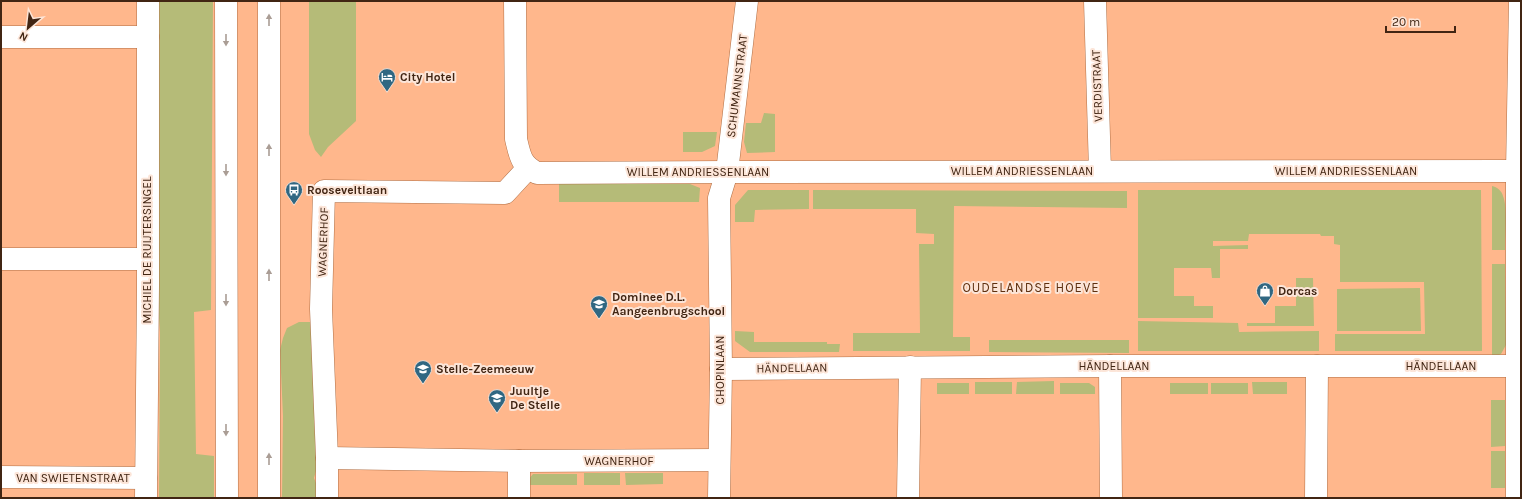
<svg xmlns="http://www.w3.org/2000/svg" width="1522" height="499" font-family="Karla,sans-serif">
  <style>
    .green { fill: #b5bb78 }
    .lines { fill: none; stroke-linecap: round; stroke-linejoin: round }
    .minor-casing { stroke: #b06f45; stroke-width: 23 }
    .major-casing { stroke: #b06f45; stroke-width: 23 }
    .minor { stroke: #fff; stroke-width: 22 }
    .major { stroke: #fff; stroke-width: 22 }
    .oneway { fill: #aa9d95 }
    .labels { text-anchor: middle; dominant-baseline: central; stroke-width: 4; stroke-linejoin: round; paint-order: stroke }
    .poi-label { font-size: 12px; font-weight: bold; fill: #412513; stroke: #fce5d8; text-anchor: start }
    .street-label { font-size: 12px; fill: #412513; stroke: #fce5d8 }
    .neighbourhood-label { font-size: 13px; letter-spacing: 1px; fill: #5f300f; stroke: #fce5d8 }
  </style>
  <rect width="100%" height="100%" fill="#ffb78c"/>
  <g class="green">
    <polygon points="157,1 213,1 211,310 194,312 196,454 214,456 214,498 159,498 160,332 158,304"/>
    <polygon points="309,1 356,1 356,121 328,147 321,157 315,150 309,134"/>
    <polygon points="764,113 775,114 775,152 747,153 744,142 746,123 761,123"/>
    <polygon points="683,132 717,132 715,146 702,152 683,152"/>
    <polygon points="559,183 690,184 700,188 699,202 559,202"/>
    <path d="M1492,186C1497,187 1502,191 1503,196C1508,208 1505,236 1505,250H1492Z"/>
    <polygon points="748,190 809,190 809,209 755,210 754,222 735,222 735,205"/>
    <polygon points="813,190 1127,191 1127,208 954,206 953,337 970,337 970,351 853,351 853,333 920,333 919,244 934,244 934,234 916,233 916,209 813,209"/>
    <polygon points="1138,190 1481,190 1482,351 1335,351 1335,334 1425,334 1424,282 1340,282 1340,245 1334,244 1334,236 1321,236 1320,234 1249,234 1248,241 1213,241 1213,246 1248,245 1248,249 1220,249 1220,278 1212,278 1211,268 1174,268 1174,296 1194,296 1194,306 1213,306 1213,318 1138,318"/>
    <polygon points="1492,264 1505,264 1506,345 1501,354 1492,359"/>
    <polygon points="1296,278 1313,278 1314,326 1247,326 1247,323 1275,323 1275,306 1296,306"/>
    <polygon points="1420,288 1421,331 1337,331 1337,289"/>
    <polygon points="1138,321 1238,323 1239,332 1319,331 1319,351 1138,351"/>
    <polygon points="299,322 316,322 316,471 314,478 316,483 316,498 282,498 283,416 280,350 283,338 287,328"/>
    <polygon points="735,331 754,332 754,342 827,342 827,344 840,344 839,352 750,352 735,341"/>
    <polygon points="989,340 1129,340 1129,353 989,352"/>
    <polygon points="1054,381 1054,394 1016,394 1017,382"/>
    <rect x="975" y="382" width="37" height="12"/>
    <polygon points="1252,382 1287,382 1287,394 1253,394"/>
    <rect x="937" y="383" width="32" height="11"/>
    <polygon points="1060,383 1089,383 1095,387 1095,394 1060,394"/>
    <rect x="1170" y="383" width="38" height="11"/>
    <rect x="1211" y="383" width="37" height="11"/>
    <polygon points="1491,400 1505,400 1505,446 1491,447"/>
    <rect x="1491" y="451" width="14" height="37"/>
    <rect x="584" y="473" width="36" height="12"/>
    <polygon points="625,473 663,473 663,484 626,485"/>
    <polygon points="533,474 577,474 577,485 528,485 528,480"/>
  </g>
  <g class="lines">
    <g class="minor-casing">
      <g id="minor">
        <path d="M515,1L516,139C520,156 521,165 537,173L727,172L1517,171"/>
        <polyline points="1095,1 1100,171"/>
        <polyline points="1,37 148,37"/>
        <polyline points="1,259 147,259"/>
        <polyline points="1110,366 1111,498"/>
        <polyline points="721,369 1110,366 1516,366"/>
        <polyline points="327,458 519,461 719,460"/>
        <polyline points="1,477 146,478"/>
        <polyline points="146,498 148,286 148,1"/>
        <polyline points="327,498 327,458 321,309 324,191 505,193 528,168"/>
        <polyline points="519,498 519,461"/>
        <polyline points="719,498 721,369 719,198 727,172 747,1"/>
        <polyline points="908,498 910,367"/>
        <polyline points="1316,498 1317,366"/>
        <polyline points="1517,498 1517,171 1520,1"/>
      </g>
    </g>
    <g class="major-casing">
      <g id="major">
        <polyline points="226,1 227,498"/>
        <polyline points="269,498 269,1"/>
      </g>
    </g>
    <use href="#minor" class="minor"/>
    <use href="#major" class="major"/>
  </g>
  <defs><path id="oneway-solid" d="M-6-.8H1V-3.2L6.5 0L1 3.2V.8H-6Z"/></defs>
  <g class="oneway">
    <use href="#oneway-solid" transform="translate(269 20) rotate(-90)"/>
    <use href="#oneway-solid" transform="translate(226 40) rotate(90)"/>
    <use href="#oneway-solid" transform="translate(269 150) rotate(-90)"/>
    <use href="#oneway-solid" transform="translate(226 170) rotate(90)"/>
    <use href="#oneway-solid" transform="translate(269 275) rotate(-90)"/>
    <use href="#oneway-solid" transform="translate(226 300) rotate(90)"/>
    <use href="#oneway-solid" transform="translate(226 430) rotate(90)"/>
    <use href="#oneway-solid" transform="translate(269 459) rotate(-90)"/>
  </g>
  <defs>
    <g id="hotel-pin" transform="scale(0.9)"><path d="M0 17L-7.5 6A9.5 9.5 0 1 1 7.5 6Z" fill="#306782" stroke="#fce5d8"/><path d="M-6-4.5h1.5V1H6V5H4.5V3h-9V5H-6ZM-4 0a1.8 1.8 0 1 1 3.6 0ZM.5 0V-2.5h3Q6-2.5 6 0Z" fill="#fff"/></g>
    <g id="bus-pin" transform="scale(0.9)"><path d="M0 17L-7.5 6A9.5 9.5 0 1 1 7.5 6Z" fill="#306782" stroke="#fce5d8"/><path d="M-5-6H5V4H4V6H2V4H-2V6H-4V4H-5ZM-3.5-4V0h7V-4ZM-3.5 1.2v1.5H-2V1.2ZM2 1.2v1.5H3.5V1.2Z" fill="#fff"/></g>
    <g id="shop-pin" transform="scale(0.9)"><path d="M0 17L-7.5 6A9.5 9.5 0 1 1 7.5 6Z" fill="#306782" stroke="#fce5d8"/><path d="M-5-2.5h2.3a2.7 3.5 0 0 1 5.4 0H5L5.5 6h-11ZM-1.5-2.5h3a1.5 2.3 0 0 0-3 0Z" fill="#fff"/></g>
    <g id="school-pin" transform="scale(0.9)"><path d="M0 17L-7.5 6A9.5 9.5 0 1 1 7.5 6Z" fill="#306782" stroke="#fce5d8"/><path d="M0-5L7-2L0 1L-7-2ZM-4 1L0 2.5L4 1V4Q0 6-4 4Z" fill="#fff"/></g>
  </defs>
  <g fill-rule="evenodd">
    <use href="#hotel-pin" x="387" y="77"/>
    <use href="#bus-pin" x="294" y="190"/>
    <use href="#shop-pin" x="1265" y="291"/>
    <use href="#school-pin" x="599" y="304"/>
    <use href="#school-pin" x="423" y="369"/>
    <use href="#school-pin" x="497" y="398"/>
  </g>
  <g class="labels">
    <g class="poi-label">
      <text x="400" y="77">City Hotel</text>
      <text x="307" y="190">Rooseveltlaan</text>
      <text x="1278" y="291">Dorcas</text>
      <text x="612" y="297">Dominee D.L.<tspan x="612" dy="14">Aangeenbrugschool</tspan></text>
      <text x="436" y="369">Stelle-Zeemeeuw</text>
      <text x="510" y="391">Juultje<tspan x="510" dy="14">De Stelle</tspan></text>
    </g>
    <g class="street-label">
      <text transform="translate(737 86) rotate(-83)">SCHUMANNSTRAAT</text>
      <text transform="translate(1097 86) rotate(-92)">VERDISTRAAT</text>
      <text x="1022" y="171">WILLEM ANDRIESSENLAAN</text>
      <text x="1346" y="171">WILLEM ANDRIESSENLAAN</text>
      <text x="698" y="172">WILLEM ANDRIESSENLAAN</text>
      <text transform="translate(323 242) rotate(-88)">WAGNERHOF</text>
      <text transform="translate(147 250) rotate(-90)">MICHIEL DE RUIJTERSINGEL</text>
      <text x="1114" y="366">HÄNDELLAAN</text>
      <text x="1441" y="366">HÄNDELLAAN</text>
      <text transform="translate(792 368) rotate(-1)">HÄNDELLAAN</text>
      <text transform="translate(720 370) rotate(-90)">CHOPINLAAN</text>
      <text x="619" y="461">WAGNERHOF</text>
      <text x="73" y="478">VAN SWIETENSTRAAT</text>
    </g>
    <g class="neighbourhood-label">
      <text x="1031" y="287">OUDELANDSE HOEVE</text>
    </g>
  </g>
  <rect width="1522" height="499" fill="none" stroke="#412513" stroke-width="4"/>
  <g transform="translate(28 28) rotate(208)" stroke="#fce5d8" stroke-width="3" paint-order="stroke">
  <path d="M0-3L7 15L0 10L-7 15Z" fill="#412513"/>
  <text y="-6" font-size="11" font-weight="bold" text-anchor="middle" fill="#412513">N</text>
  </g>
  <path d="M1386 26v6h69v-6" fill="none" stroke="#412513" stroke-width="2"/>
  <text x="1392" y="26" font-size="12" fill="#412513" stroke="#fce5d8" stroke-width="3" paint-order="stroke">20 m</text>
</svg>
